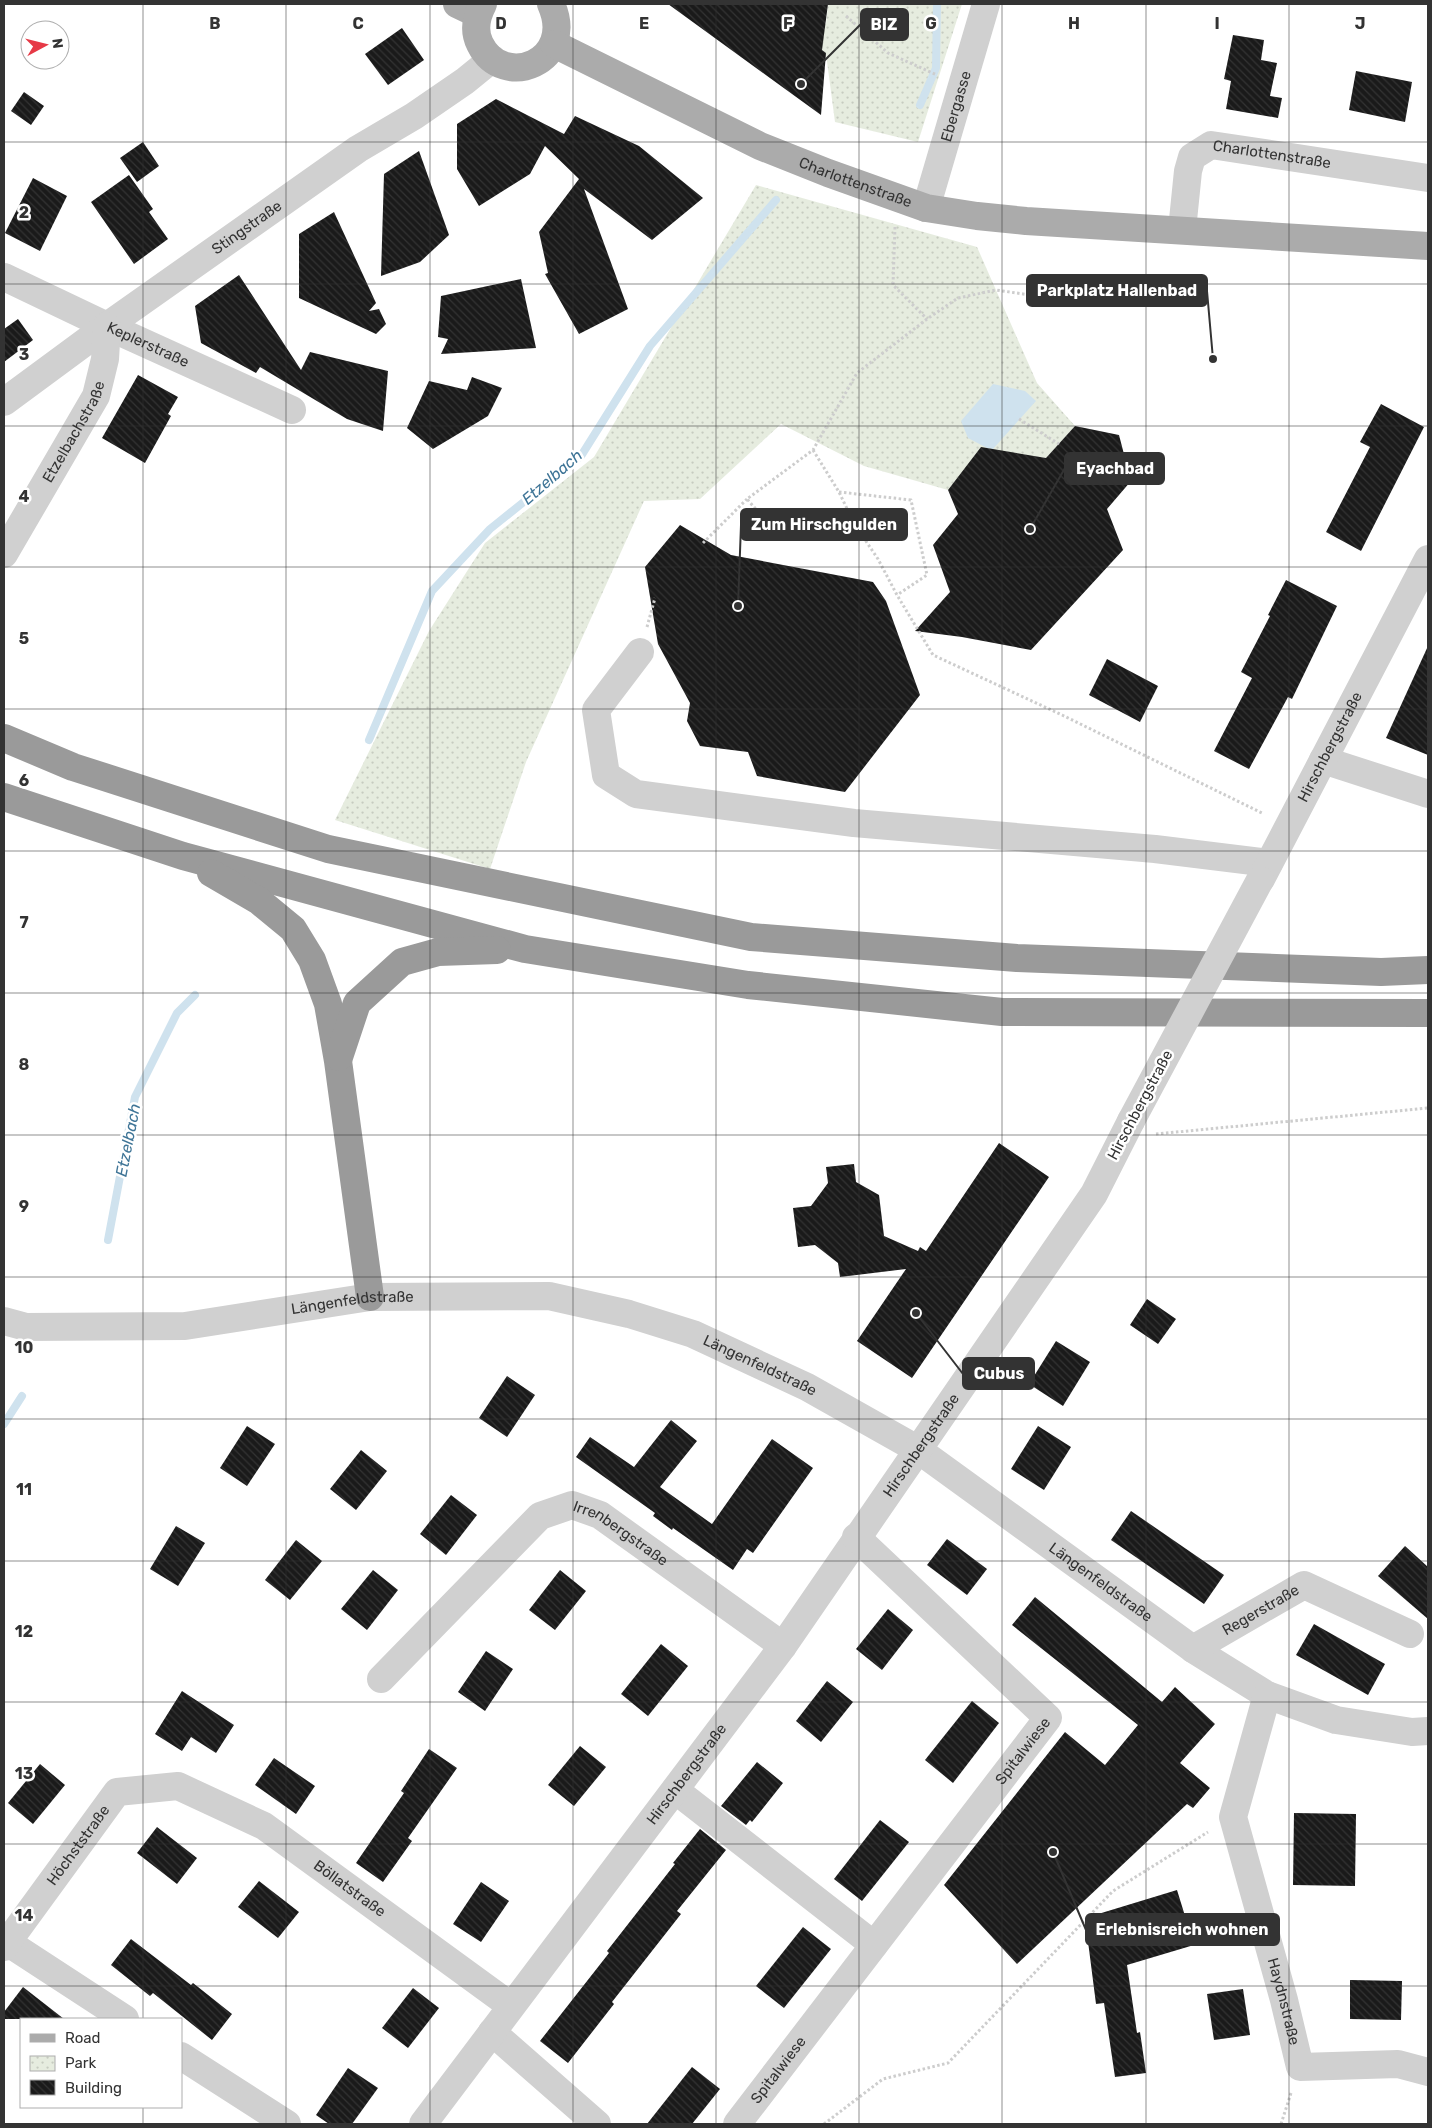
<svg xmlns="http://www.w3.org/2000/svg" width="1432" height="2128" font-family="Rubik,sans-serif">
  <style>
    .park { fill: url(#park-dots) }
    .water { fill: #cfe2ee }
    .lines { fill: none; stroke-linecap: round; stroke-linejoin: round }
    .stream { stroke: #cfe2ee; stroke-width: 8 }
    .building { fill: url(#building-back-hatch) }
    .path { stroke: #cdcdcd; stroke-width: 3; stroke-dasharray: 2.5 2.5; stroke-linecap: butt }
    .minor { stroke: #d0d0d0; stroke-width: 28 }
    .major { stroke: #ababab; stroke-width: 28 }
    .highway { stroke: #9a9a9a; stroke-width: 28 }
    .minor-bridge { stroke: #d0d0d0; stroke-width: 28 }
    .grid { fill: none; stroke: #333; stroke-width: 1; stroke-opacity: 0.55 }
    .labels { text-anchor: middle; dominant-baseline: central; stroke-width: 5; stroke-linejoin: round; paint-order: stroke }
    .street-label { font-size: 15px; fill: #333; stroke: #fff }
    .water-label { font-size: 16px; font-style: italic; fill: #3f7597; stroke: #fff }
    .grid-label { font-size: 16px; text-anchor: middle; font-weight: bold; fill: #333; stroke: #fff; stroke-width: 5; stroke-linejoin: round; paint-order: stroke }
    .leader { fill: none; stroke: #333; stroke-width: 2 }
    .callout-dot { fill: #333; stroke: #fff; stroke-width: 2 }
    .callout { fill: #333; stroke: #333; stroke-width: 2 }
    .callout-label { font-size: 16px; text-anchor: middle; font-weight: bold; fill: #fff }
  </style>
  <defs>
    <pattern id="park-dots" width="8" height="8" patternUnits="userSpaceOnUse" patternTransform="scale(1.25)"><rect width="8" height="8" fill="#e6ecdf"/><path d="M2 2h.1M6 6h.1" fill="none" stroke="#c6cbc0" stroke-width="1.8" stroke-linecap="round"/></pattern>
    <pattern id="building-back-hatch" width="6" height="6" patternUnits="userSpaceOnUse" patternTransform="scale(1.25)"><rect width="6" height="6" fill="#1a1a1a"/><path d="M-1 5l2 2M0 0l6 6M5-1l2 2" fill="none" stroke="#333"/></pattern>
  </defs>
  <rect width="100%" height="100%" fill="#fff"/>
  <g class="park">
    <polygon points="828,4 962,4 918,142 835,122 826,54 805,36 805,21 826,24"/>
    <polygon points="756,185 977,247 1037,383 1075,426 1046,458 981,448 948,490 864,466 781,424 700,499 644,501 526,762 490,869 335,820 429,631 485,543 594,457"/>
  </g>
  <polygon class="water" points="993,384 1025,391 1036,401 993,449 987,448 968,438 961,421"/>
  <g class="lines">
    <g class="stream">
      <polyline points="920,105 936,68 937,4"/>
      <polyline points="369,740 432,591 490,529 581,456 650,346 776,200"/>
      <polyline points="108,1240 135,1097 177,1013 195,995"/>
      <polyline points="4,1424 22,1396"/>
    </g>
  </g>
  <g class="building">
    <polygon points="668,4 828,4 822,50 826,53 821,115"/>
    <polygon points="402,28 424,60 388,85 365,54"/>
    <polygon points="1233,35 1264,40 1261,60 1277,63 1270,96 1282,98 1278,118 1226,109 1231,81 1224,79"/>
    <polygon points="1356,71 1412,82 1405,122 1349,110"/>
    <polygon points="24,92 44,106 31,125 11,111"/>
    <polygon points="496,99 564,134 575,116 639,146 703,198 652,240 584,189 628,309 579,334 545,274 548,273 539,232 579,179 545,146 530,174 479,206 457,169 457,124"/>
    <polygon points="143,142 159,166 137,182 120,158"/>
    <polygon points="419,151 449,235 420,262 381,276 384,174"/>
    <polygon points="129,175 153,209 149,212 168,239 134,264 91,202"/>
    <polygon points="33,178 67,196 40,251 5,233"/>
    <polygon points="334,212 376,303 369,311 379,309 386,324 376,334 299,298 299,234"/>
    <polygon points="239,275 301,370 310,352 388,371 383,431 347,419 260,367 256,373 201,343 195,306"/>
    <polygon points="521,279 536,348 441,354 448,339 438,337 441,296"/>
    <polygon points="18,319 33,340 4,362 4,329"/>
    <polygon points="138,375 178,397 168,414 171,416 145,463 102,438"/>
    <polygon points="472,377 502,388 488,416 433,449 407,428 429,381 467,390"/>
    <polygon points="1381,404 1424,427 1361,551 1326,532 1370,447 1360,442"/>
    <polygon points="1075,426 1119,435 1131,481 1107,509 1123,550 1031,650 962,637 915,631 950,592 933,545 958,514 948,490 981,447 1046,458"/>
    <polygon points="680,525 731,555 873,582 886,601 920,695 845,792 757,776 748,752 700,746 687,721 690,703 658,644 645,567"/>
    <polygon points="1286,580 1337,606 1292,699 1288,697 1249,769 1214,751 1252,678 1241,672 1270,616 1268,615"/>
    <polygon points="1428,646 1428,755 1386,738"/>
    <polygon points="1107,659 1158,686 1140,722 1089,695"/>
    <polygon points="999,1143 1049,1177 912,1378 857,1341 906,1269 840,1277 838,1263 815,1245 798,1247 793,1208 811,1206 828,1183 826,1167 854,1164 856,1182 879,1195 884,1236 918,1251 920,1247 926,1251"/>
    <polygon points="1147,1299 1176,1319 1158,1344 1130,1325"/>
    <polygon points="1056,1341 1090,1362 1063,1406 1029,1384"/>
    <polygon points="507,1376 535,1395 507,1437 479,1418"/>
    <polygon points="671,1420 697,1441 660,1487 712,1524 772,1439 813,1468 753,1553 747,1549 733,1570 673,1528 672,1530 653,1516 655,1513 576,1457 590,1437 634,1467"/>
    <polygon points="247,1426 275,1444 247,1486 220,1468"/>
    <polygon points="1038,1426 1071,1447 1044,1490 1011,1469"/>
    <polygon points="361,1450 387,1471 356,1510 330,1489"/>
    <polygon points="451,1495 477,1515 446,1555 420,1534"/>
    <polygon points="1131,1511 1224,1575 1204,1604 1111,1540"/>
    <polygon points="176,1526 205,1543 178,1586 150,1569"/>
    <polygon points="947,1539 987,1569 967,1595 927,1565"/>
    <polygon points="296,1540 322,1561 290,1600 265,1580"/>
    <polygon points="1405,1546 1428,1567 1428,1619 1378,1576"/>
    <polygon points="373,1570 398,1590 367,1630 341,1609"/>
    <polygon points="560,1570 586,1591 555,1630 529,1610"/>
    <polygon points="1035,1597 1162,1702 1175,1687 1215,1724 1180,1763 1210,1788 1193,1808 1187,1804 1017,1964 944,1885 1065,1732 1105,1765 1138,1725 1012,1625"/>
    <polygon points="888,1609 913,1630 882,1670 856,1649"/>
    <polygon points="1314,1624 1385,1664 1368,1695 1296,1655"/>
    <polygon points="661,1644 688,1666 648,1716 621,1694"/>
    <polygon points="486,1651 513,1669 485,1711 458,1692"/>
    <polygon points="827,1681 853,1702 821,1742 796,1721"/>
    <polygon points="182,1691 234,1725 216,1753 191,1737 182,1751 155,1734"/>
    <polygon points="972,1701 999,1723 953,1783 925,1760"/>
    <polygon points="580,1746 606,1767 574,1806 548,1785"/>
    <polygon points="429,1749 457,1768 408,1838 412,1841 383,1882 356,1863 404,1793 401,1791"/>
    <polygon points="274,1758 315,1786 296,1814 255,1785"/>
    <polygon points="757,1762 783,1783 752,1822 750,1820 746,1825 721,1806"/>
    <polygon points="40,1764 65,1785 33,1824 8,1803"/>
    <polygon points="1294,1813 1356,1814 1355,1886 1293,1885"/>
    <polygon points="880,1820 909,1842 862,1901 834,1879"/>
    <polygon points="157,1827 197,1858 177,1884 137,1853"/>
    <polygon points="700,1829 726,1850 677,1911 681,1914 612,2002 614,2004 568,2063 540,2041 609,1953 607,1951 675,1864 673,1863"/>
    <polygon points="259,1881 299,1912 278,1938 238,1907"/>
    <polygon points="481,1882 509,1901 481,1942 453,1924"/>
    <polygon points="1177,1890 1194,1945 1127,1965 1137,2033 1140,2032 1146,2073 1115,2077 1104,2003 1096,2004 1085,1918"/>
    <polygon points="803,1927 831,1949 784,2008 756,1986"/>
    <polygon points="131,1939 191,1985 193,1983 232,2014 212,2040 153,1993 150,1996 111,1965"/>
    <polygon points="1350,1980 1402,1981 1401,2020 1350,2019"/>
    <polygon points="23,1987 64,2019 4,2019 4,2012"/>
    <polygon points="413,1988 439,2008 408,2048 382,2028"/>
    <polygon points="1243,1989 1250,2035 1214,2040 1207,1994"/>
    <polygon points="692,2067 720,2089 692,2124 647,2124"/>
    <polygon points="348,2068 378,2088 352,2124 329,2124 316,2115"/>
  </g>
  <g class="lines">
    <g class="path">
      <polyline points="846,16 888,53 937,75"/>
      <polyline points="895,227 893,285 927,319"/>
      <polyline points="1019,419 1059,444"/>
      <polyline points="813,450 839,492 855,525 878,559 897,595 933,655 1062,715 1264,814"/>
      <polyline points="839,492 911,500 927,575 897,595"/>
      <polyline points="855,525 812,538 767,522 747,499 813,450 857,373 927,319 958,298 996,290 1030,295"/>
      <polyline points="703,543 747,499"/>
      <polyline points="647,627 655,598"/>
      <polyline points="1156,1134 1428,1108"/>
      <polyline points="824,2124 883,2079 948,2063 1113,1891 1208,1832"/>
      <polyline points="1281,2124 1291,2093"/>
    </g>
    <g class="minor">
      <path id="s1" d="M926,208L986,4"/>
      <path id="s2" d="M1182,230L1188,171L1192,157L1211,145L1428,178"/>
      <path id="s3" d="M4,277L107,326L292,410"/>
      <path id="s4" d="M4,402L107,326L358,149L414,116L465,81L492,59"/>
      <path id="s5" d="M4,554L96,396L105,359L107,326"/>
      <polyline points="640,652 596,710 606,775 636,794 854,823 1155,849 1269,863"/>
      <polyline points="1323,760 1428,794"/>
      <path id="s6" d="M1261,879L1428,559"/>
      <path id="s7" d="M4,1321L26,1327L185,1326L370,1297L549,1296L629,1314L693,1334L807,1387L917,1449L1193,1649L1267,1695L1336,1720L1412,1732L1428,1731"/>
      <path id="s8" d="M1193,1649L1304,1585L1410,1634"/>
      <path id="s9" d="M381,1679L540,1516L572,1505L600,1515L783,1646"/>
      <path id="s10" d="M1267,1695L1233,1817L1284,2000L1300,2067L1398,2064L1428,2072"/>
      <polyline points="675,1790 874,1945"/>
      <polyline points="7,1942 125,2019"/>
      <path id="s11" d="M4,1947L117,1792L178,1786L264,1826L511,2006"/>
      <polyline points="492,2032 597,2124"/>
      <polyline points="181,2056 287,2124"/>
      <path id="s12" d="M423,2124L783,1646L1094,1194L1131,1121"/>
      <path id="s13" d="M737,2124L1048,1718L856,1537"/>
    </g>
    <g class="major">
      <polyline points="457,4 478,14"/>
      <path d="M483,4C476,17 473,30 480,44C503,91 577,62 551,4"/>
      <path id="s14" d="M554,44L760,146L828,173L926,208L977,216L1026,221L1428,246"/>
    </g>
    <g class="highway">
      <polyline points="4,738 73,767 328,849 751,937 1017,958 1381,972 1428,970"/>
      <polyline points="4,797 183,856 525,949 748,985 1002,1012 1428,1013"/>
      <polyline points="211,873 259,901 293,929 312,960 328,1004 338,1061 370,1297"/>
      <polyline points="339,1057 357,1003 402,962 438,952 497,950"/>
    </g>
    <polyline class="minor-bridge" points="1131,1121 1260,880"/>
  </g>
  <path class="grid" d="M143,4V2019M286,4V2124M430,4V2124M573,4V2124M716,4V2124M859,4V2124M1002,4V2124M1146,4V2124M1289,4V2124M4,142H1428M4,284H1428M4,426H1428M4,567H1428M4,709H1428M4,851H1428M4,993H1428M4,1135H1428M4,1277H1428M4,1419H1428M4,1561H1428M4,1702H1428M4,1844H1428M4,1986H1428M143,2107V2124"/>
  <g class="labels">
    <g class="street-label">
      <text stroke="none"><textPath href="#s1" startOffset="106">Ebergasse</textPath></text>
      <text stroke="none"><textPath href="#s2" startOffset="158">Charlottenstraße</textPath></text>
      <text stroke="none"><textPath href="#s14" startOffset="332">Charlottenstraße</textPath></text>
      <text stroke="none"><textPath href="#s4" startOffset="299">Stingstraße</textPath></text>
      <text stroke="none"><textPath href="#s3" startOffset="159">Keplerstraße</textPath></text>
      <text stroke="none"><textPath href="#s5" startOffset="141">Etzelbachstraße</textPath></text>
      <text stroke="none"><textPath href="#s6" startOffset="149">Hirschbergstraße</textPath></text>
      <text transform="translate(1140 1105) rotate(-62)">Hirschbergstraße</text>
      <text stroke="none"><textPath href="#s7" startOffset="351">Längenfeldstraße</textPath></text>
      <text stroke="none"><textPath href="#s7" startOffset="771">Längenfeldstraße</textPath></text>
      <text stroke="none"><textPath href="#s12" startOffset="842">Hirschbergstraße</textPath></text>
      <text stroke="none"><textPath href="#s9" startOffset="318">Irrenbergstraße</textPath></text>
      <text stroke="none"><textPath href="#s7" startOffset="1176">Längenfeldstraße</textPath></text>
      <text stroke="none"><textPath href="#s8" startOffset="78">Regerstraße</textPath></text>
      <text stroke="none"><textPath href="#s13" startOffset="470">Spitalwiese</textPath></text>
      <text stroke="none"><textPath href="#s12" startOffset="438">Hirschbergstraße</textPath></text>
      <text stroke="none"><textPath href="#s11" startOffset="126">Höchststraße</textPath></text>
      <text stroke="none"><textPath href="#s11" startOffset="454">Böllatstraße</textPath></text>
      <text stroke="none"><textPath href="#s10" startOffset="318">Haydnstraße</textPath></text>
      <text stroke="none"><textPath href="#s13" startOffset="68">Spitalwiese</textPath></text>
    </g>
    <g class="water-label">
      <text transform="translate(552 477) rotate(-41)">Etzelbach</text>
      <text transform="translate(128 1140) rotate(-79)">Etzelbach</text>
    </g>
  </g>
  <g class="grid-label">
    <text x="215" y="29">B</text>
    <text x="358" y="29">C</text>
    <text x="501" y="29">D</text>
    <text x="644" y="29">E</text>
    <text x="788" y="29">F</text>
    <text x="931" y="29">G</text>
    <text x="1074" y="29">H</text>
    <text x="1217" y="29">I</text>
    <text x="1360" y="29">J</text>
    <text x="24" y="218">2</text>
    <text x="24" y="360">3</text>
    <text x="24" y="502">4</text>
    <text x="24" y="644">5</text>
    <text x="24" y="786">6</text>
    <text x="24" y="928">7</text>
    <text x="24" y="1070">8</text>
    <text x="24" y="1212">9</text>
    <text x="24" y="1353">10</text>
    <text x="24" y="1495">11</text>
    <text x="24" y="1637">12</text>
    <text x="24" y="1779">13</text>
    <text x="24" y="1921">14</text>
  </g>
  <path class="leader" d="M801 84L861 24M1213 359L1207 291M1030 529L1065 468M738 606L741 525M916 1313L963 1374M1053 1852L1086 1930"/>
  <g class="callout-dot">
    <circle cx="801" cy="84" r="5"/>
    <circle cx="1213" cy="359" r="5"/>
    <circle cx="1030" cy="529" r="5"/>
    <circle cx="738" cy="606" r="5"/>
    <circle cx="916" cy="1313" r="5"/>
    <circle cx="1053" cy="1852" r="5"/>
  </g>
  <g class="callout">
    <rect x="861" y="9" width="47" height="31" rx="5"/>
    <rect x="1027" y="275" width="180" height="31" rx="5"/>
    <rect x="1065" y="453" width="99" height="31" rx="5"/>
    <rect x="741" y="509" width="166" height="31" rx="5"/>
    <rect x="963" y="1358" width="71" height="31" rx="5"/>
    <rect x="1086" y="1914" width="193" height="31" rx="5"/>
  </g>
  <g class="callout-label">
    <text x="884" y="30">BIZ</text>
    <text x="1117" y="296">Parkplatz Hallenbad</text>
    <text x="1115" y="474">Eyachbad</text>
    <text x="824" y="530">Zum Hirschgulden</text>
    <text x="999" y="1379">Cubus</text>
    <text x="1182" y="1935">Erlebnisreich wohnen</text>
  </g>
  <rect width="1432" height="2128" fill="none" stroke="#333333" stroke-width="10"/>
  <rect x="20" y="2018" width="162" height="90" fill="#ffffff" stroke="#adadad"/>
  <rect x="30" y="2034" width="25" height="8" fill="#ababab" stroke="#adadad"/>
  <text x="65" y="2043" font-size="15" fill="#333333">Road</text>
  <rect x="30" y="2056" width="25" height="15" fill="url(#park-dots)" stroke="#adadad"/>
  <text x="65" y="2068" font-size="15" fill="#333333">Park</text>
  <rect x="30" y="2080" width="25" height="15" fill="url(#building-back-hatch)" stroke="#adadad"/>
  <text x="65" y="2093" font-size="15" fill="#333333">Building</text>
  <g transform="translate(45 45) rotate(83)"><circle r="24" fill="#ffffff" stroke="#adadad"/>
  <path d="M0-4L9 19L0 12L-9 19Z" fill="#e63946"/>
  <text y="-8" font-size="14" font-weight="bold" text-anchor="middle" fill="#333333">N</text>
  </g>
</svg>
